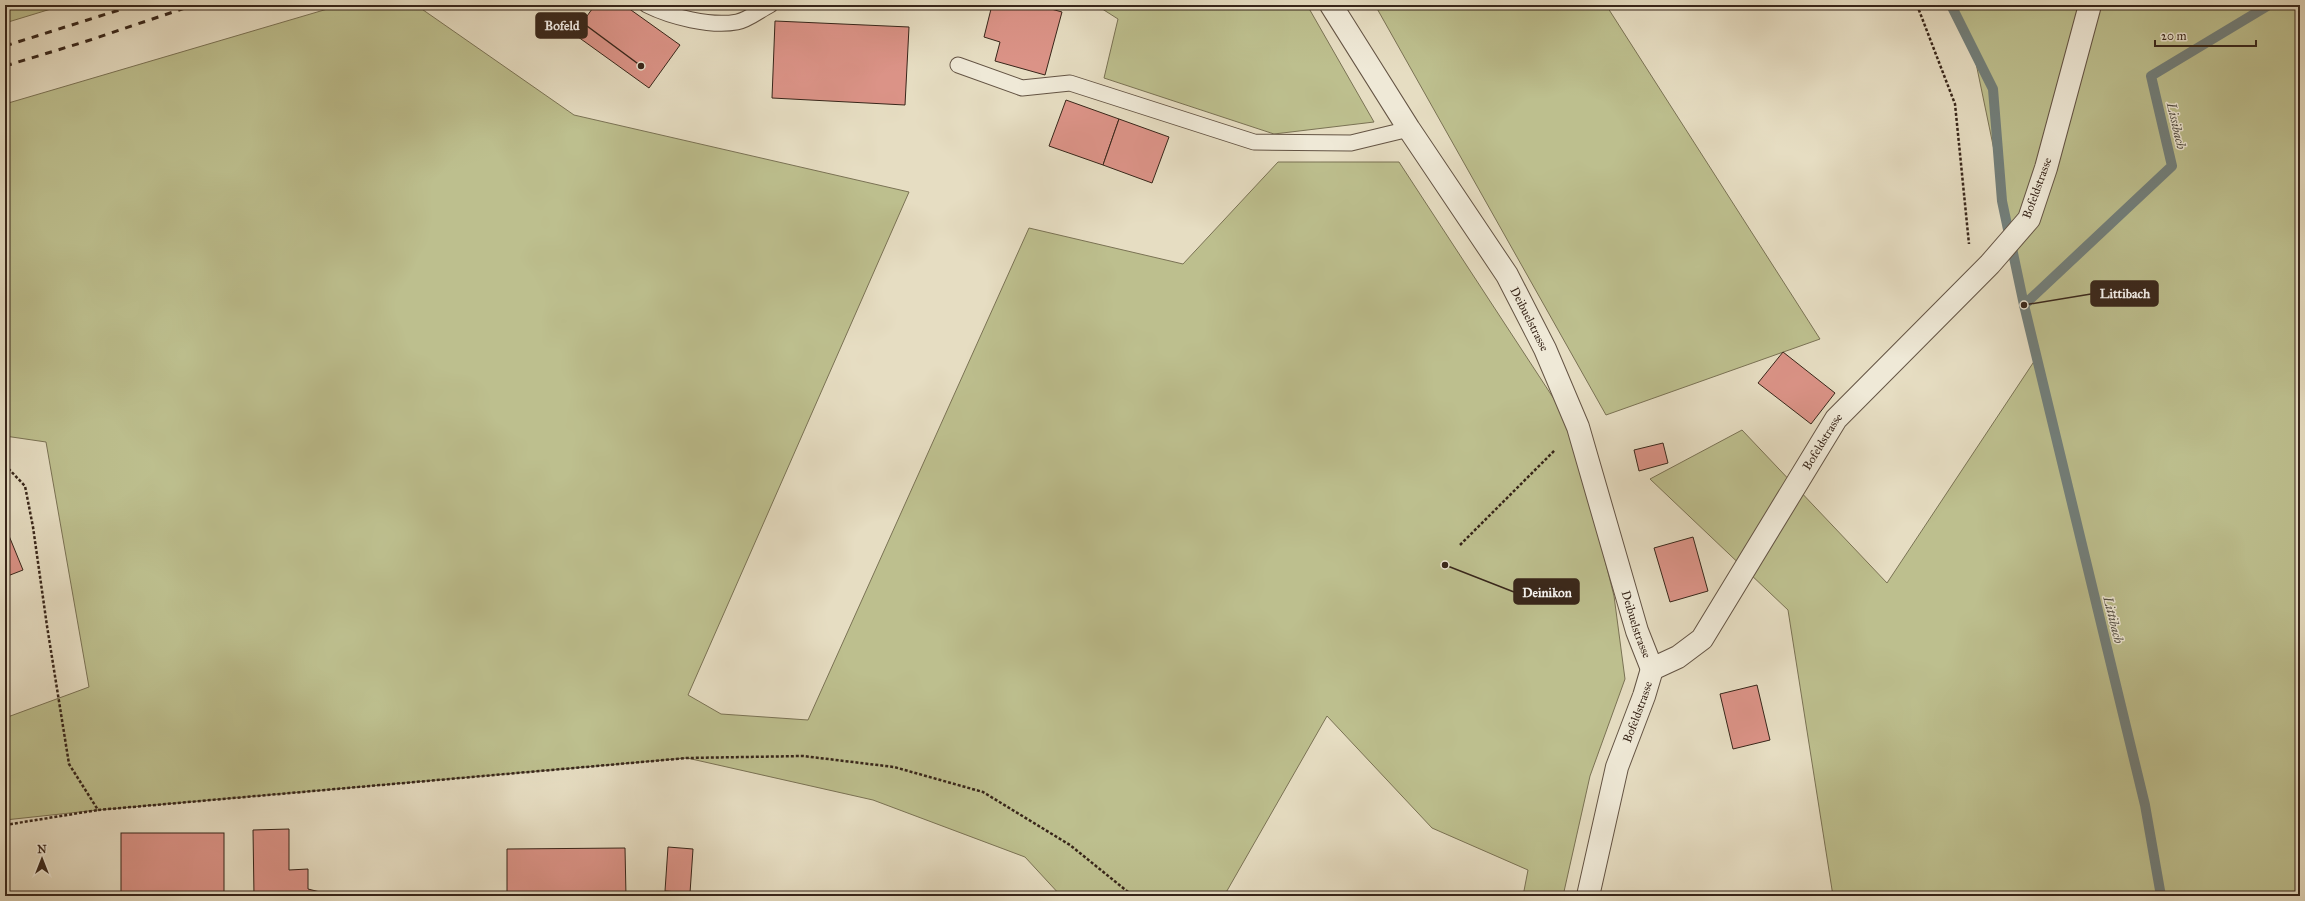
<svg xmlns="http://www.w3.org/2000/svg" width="2305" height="901" font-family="'IM FELL Great Primer',serif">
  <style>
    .green { fill: #bdbf8e; stroke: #7a7254 }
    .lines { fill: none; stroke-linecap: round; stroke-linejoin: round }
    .stream { stroke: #727f7b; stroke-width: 10 }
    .building { fill: #db9387; stroke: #38261a }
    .service-casing { stroke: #645444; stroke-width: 17 }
    .minor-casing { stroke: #645444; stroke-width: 24 }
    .path { stroke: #38261a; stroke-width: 2.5; stroke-dasharray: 3 2; stroke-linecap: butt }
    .service { stroke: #efe9d7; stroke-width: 15 }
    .minor { stroke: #efe9d7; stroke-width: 22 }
    .rail { stroke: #38261a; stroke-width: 3; stroke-dasharray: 7 7; stroke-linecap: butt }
    .labels { text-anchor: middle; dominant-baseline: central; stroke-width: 3; stroke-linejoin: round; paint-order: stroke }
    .street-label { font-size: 12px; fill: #38261a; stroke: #efe9d7 }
    .water-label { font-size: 13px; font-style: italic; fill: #504b42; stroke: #efe9d7 }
    .leader { fill: none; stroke: #38261a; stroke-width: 1.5 }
    .callout-dot { fill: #38261a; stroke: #efe9d7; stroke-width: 1.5 }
    .callout { fill: #38261a; stroke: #38261a; stroke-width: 1.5 }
    .callout-label { font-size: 13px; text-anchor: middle; font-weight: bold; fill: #fff }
  </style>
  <rect width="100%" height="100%" fill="#e6ddc2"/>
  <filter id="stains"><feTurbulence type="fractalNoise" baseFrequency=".005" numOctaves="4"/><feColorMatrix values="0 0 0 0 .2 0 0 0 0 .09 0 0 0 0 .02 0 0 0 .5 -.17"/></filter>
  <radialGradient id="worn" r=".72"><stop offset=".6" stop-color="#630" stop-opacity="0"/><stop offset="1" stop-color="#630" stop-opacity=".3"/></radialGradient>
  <g class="green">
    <polygon points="5,5 64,5 5,23"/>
    <polygon points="341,5 416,5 574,115 909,192 688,695 721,714 808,720 1029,228 1183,264 1278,162 1399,162 1571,425 1614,596 1625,679 1590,776 1563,896 1523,896 1528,870 1432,828 1327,716 1224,896 1061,896 1025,857 873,800 687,758 98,810 5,820 5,718 89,687 46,442 5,436 5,104"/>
    <polygon points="1096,5 1307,5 1374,122 1274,134 1104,78 1118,19"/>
    <polygon points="1375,5 1606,5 1820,339 1606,415"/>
    <polygon points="1946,5 2300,5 2300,896 1833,896 1788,610 1650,479 1742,430 1887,583 2037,357 1972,44"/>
  </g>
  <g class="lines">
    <g class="stream">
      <polyline points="1951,5 1993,89 2002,201 2024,305 2145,805 2161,896"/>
      <polyline points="2024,305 2172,166 2151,76 2269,5"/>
    </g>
  </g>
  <g class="building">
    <polygon points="595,5 624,5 680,45 649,88 574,34"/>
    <polygon points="992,5 1013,9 1014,5 1037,5 1062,12 1045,75 995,61 1000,42 984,37"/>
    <polygon points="775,21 909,27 905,105 772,98"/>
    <polygon points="1066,100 1119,119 1103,165 1049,146"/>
    <polygon points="1119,119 1169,137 1152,183 1103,165"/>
    <polygon points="1783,352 1835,393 1811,424 1758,383"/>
    <polygon points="1663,443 1668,463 1639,471 1634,450"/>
    <polygon points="5,526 23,570 5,577"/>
    <polygon points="1693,537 1708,591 1670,602 1654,548"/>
    <polygon points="1757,685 1770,740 1733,749 1720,694"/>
    <polygon points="289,829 289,870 308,869 308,889 320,892 320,896 254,896 253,830"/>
    <rect x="121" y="833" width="103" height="63"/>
    <polygon points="668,847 693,849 690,893 665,891"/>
    <polygon points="625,848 626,896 507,896 507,849"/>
  </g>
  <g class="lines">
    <g class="service-casing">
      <g id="service">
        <path d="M647,5C671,17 711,27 737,22C748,20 760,10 770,5"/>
        <polyline points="958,65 1022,88 1070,83 1254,142 1351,143 1409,129"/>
      </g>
    </g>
    <g class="minor-casing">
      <g id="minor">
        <path id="s1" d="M1331,5L1409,129L1507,275L1545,349L1578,427L1637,631L1652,669"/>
        <path id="s2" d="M1652,669L1678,657L1702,639L1836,419L1990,264L2029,219L2046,168L2090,5"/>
        <path id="s3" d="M1588,896L1617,767L1644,696L1652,669"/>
      </g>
    </g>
    <g class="path">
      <polyline points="1917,5 1955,104 1969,244"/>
      <polyline points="5,465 25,486 33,527 47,626 69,764 98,810 687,758 803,756 894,767 983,792 1070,845 1133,896"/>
      <polyline points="1460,545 1555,450"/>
      <polyline points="5,825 98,810"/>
    </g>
    <use href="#service" class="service"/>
    <use href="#minor" class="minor"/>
    <g class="rail">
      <polyline points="5,46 135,5"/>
      <polyline points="5,66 84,42 194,5"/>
    </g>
  </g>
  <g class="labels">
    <g class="street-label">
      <text transform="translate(2037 188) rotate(-70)">Bofeldstrasse</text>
      <text stroke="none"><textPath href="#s1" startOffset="372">Deibuelstrasse</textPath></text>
      <text stroke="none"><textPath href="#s2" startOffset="290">Bofeldstrasse</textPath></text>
      <text stroke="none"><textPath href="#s1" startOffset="696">Deibuelstrasse</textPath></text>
      <text stroke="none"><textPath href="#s3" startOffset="191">Bofeldstrasse</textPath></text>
    </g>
    <g class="water-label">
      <text transform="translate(2176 126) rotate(77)">Lissibach</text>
      <text transform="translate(2113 620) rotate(76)">Littibach</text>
    </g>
  </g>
  <path class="leader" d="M641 66L587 26M2024 305L2091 294M1445 565L1514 592"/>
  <g class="callout-dot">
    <circle cx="641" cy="66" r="4"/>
    <circle cx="2024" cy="305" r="4"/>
    <circle cx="1445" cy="565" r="4"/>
  </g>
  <g class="callout">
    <rect x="536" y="13" width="51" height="25" rx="4"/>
    <rect x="2091" y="281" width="67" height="25" rx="4"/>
    <rect x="1514" y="579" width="65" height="25" rx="4"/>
  </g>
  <g class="callout-label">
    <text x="562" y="30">Bofeld</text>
    <text x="2125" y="298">Littibach</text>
    <text x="1547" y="597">Deinikon</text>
  </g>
  <rect width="2305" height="901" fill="none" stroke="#e6ddc2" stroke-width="20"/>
  <rect x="6" y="6" width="2293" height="889" fill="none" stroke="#38261a" stroke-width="2"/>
  <rect x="10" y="10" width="2285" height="881" fill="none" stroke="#38261a"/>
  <g transform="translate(42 859)" stroke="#efe9d7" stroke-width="3" paint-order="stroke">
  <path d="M0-3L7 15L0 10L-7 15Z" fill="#38261a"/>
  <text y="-6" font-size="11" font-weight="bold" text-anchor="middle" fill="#38261a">N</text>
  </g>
  <path d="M2155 40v6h101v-6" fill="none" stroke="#38261a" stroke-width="2"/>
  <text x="2161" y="40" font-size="12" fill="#38261a" stroke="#efe9d7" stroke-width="3" paint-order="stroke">20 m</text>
  <rect width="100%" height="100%" filter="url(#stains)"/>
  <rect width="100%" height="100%" fill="url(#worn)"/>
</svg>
